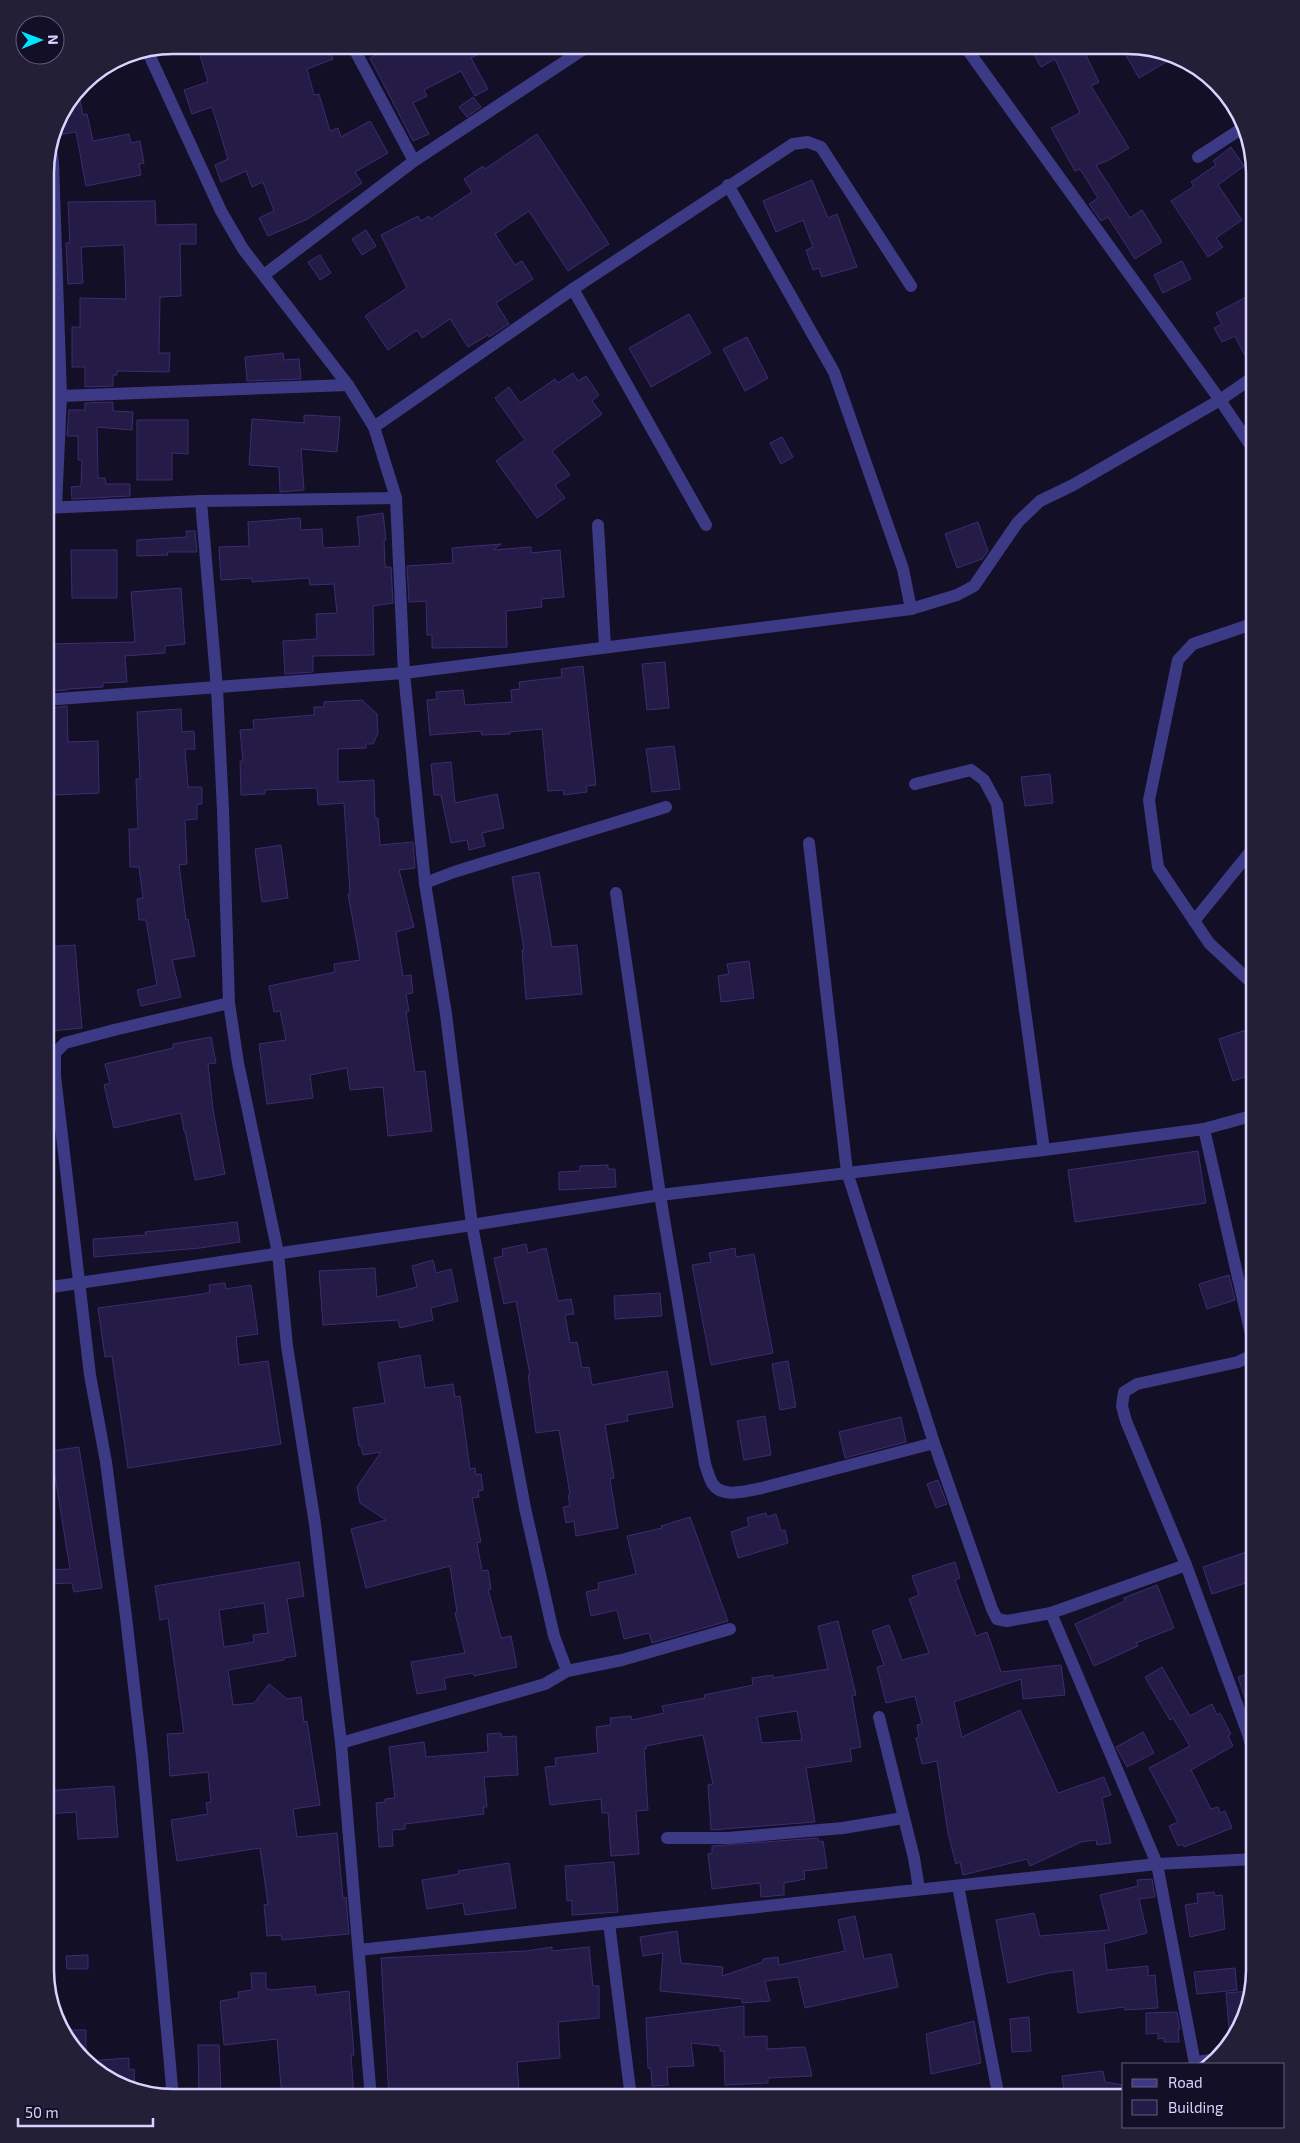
<svg xmlns="http://www.w3.org/2000/svg" width="1300" height="2143" font-family="'Exo 2',sans-serif">
  <style>
    .building { fill: #241b47; stroke: #3b2d73; fill-rule: evenodd }
    .lines { fill: none; stroke-linecap: round; stroke-linejoin: round }
    .minor { stroke: #3d3a85; stroke-width: 12 }
    .rim { fill: none; stroke: #d9d4ff; stroke-width: 2.5 }
  </style>
  <rect width="100%" height="100%" fill="#130f26"/>
  <g class="building">
    <polygon points="197,45 328,45 333,59 307,69 314,95 319,94 330,131 338,128 341,137 370,121 388,153 355,172 362,183 308,219 268,236 259,218 274,211 263,182 252,187 246,171 221,182 215,165 228,159 212,107 192,114 184,90 208,82"/>
    <polygon points="398,45 497,45 471,58 488,89 475,96 461,71 424,90 427,96 413,103 429,134 413,141 370,58"/>
    <polygon points="1029,45 1081,45 1099,82 1091,86 1129,148 1107,161 1096,165 1130,218 1142,210 1162,242 1135,259 1108,217 1101,221 1089,204 1098,198 1080,169 1075,171 1051,128 1080,113 1055,59 1041,67"/>
    <polygon points="1120,45 1136,45 1173,58 1139,78"/>
    <polygon points="78,90 83,115 87,114 93,141 129,134 131,143 140,141 144,163 139,164 141,175 86,186 76,132 52,136 55,124"/>
    <polygon points="473,97 481,107 467,117 459,107"/>
    <polygon points="537,134 609,244 568,271 529,211 495,234 515,265 522,261 533,279 496,303 509,324 489,337 488,335 468,347 450,319 422,338 417,330 388,350 365,316 407,288 381,235 418,216 421,221 429,216 431,219 472,192 464,179 483,166 485,169"/>
    <polygon points="1231,147 1244,166 1218,185 1242,220 1216,238 1223,247 1208,257 1171,201 1194,186 1191,182 1216,165 1213,161"/>
    <polygon points="812,180 828,218 837,214 857,267 822,277 819,268 813,270 806,250 813,247 803,220 776,232 763,201"/>
    <polygon points="155,201 156,225 196,224 196,244 180,244 181,296 160,297 159,353 170,353 169,372 117,371 117,375 113,375 113,386 85,387 85,367 72,367 72,327 80,327 80,298 126,299 124,245 81,247 83,283 68,284 66,243 70,243 68,202"/>
    <polygon points="366,230 376,246 362,255 352,239"/>
    <polygon points="320,255 331,273 320,280 308,262"/>
    <polygon points="1182,261 1191,279 1163,293 1154,275"/>
    <polygon points="1250,295 1255,304 1255,351 1245,356 1235,336 1222,342 1214,328 1222,324 1216,313"/>
    <polygon points="689,314 711,353 651,387 629,348"/>
    <polygon points="747,337 768,378 745,391 723,349"/>
    <polygon points="283,353 284,360 299,359 301,379 247,381 245,357"/>
    <polygon points="573,373 578,381 586,376 599,395 592,401 602,414 552,451 570,475 555,485 565,498 537,518 496,461 525,440 495,398 509,387 520,403 555,379 558,383"/>
    <polygon points="113,402 113,411 133,412 132,430 97,427 98,478 105,478 106,484 130,484 130,496 72,499 71,487 81,486 82,460 78,460 78,436 67,436 69,410 85,410 85,403"/>
    <polygon points="45,409 52,410 51,435 45,435"/>
    <polygon points="304,415 340,417 337,452 301,449 304,490 280,492 279,467 249,465 252,419 304,423"/>
    <polygon points="137,420 188,420 188,454 172,453 172,480 137,480"/>
    <polygon points="782,437 793,457 781,464 770,443"/>
    <polygon points="383,513 386,540 384,540 385,567 391,567 393,603 373,606 374,655 313,656 313,672 285,674 283,641 317,639 316,614 337,613 334,584 310,585 309,578 252,582 252,578 221,580 219,547 249,546 248,522 300,518 301,530 322,529 323,548 360,546 357,517"/>
    <polygon points="978,522 988,551 982,559 957,568 945,534"/>
    <polygon points="186,531 195,531 197,552 167,552 168,555 137,556 137,540 187,537"/>
    <polygon points="501,544 493,550 531,547 531,553 560,550 564,597 541,599 542,607 506,611 507,647 432,648 432,635 427,635 426,601 409,602 407,566 453,563 452,548"/>
    <polygon points="71,550 117,550 117,598 72,598"/>
    <polygon points="181,588 185,644 165,646 165,653 125,656 127,682 103,683 103,687 67,689 67,690 50,691 48,644 135,642 131,592"/>
    <polygon points="665,662 669,708 647,710 642,664"/>
    <polygon points="583,666 596,785 586,786 587,792 564,795 563,790 548,791 542,729 510,732 510,734 482,735 481,731 430,735 427,700 437,699 436,692 463,690 465,705 512,702 511,690 520,689 519,682 562,677 561,669"/>
    <polygon points="362,700 377,714 378,733 373,744 366,744 366,748 338,749 338,782 374,780 375,818 378,818 380,845 413,842 415,868 399,870 414,927 396,932 403,976 411,975 413,993 406,994 409,1011 406,1012 415,1072 425,1071 432,1131 388,1136 383,1087 350,1090 347,1068 310,1075 313,1098 267,1104 259,1044 286,1040 280,1011 274,1012 269,986 335,972 334,964 360,960 348,894 350,894 344,803 318,805 317,788 265,790 265,794 241,795 240,761 243,761 240,730 254,729 253,720 314,715 314,707 324,707 324,702"/>
    <polygon points="67,706 68,742 98,741 99,793 54,795 54,789 45,790 45,715 51,713 51,708"/>
    <polygon points="181,709 182,732 194,731 195,749 185,749 188,787 202,787 202,804 197,804 197,819 185,820 187,864 179,865 186,920 188,919 195,956 172,960 181,997 141,1006 137,990 157,985 146,920 139,920 137,899 143,898 139,867 130,867 129,829 138,829 136,779 140,779 137,712"/>
    <polygon points="674,746 680,789 652,792 646,749"/>
    <polygon points="451,762 455,803 497,794 504,828 482,833 485,846 469,850 467,840 451,843 441,795 434,795 431,764"/>
    <polygon points="1050,774 1053,803 1025,806 1021,777"/>
    <polygon points="281,845 288,898 262,902 255,849"/>
    <polygon points="539,872 552,947 577,945 582,994 526,999 522,950 524,950 512,877"/>
    <polygon points="75,945 82,1028 50,1031 45,976 45,947"/>
    <polygon points="749,961 754,998 721,1002 718,976 729,974 727,964"/>
    <polygon points="1255,1027 1255,1073 1233,1081 1219,1039"/>
    <polygon points="211,1037 216,1063 208,1064 213,1110 225,1174 195,1180 185,1131 184,1131 181,1113 114,1128 104,1085 110,1083 105,1064 173,1048 173,1044"/>
    <polygon points="1198,1151 1206,1203 1075,1222 1068,1170"/>
    <polygon points="608,1165 608,1169 615,1169 616,1187 559,1190 559,1172 580,1171 580,1166"/>
    <polygon points="237,1222 240,1242 200,1248 94,1257 93,1239 146,1235 145,1232"/>
    <polygon points="526,1244 528,1253 546,1248 558,1301 571,1299 574,1314 565,1315 570,1343 577,1342 582,1368 589,1367 592,1385 667,1371 673,1407 627,1415 628,1421 605,1425 614,1478 610,1479 618,1528 576,1536 574,1521 566,1523 563,1507 570,1506 568,1495 570,1494 559,1430 536,1433 528,1375 530,1375 516,1301 504,1304 494,1258 503,1256 502,1249"/>
    <polygon points="735,1248 736,1257 754,1254 773,1353 711,1365 692,1265 711,1262 709,1253"/>
    <polygon points="433,1260 436,1273 451,1269 458,1301 431,1308 433,1320 400,1328 398,1320 323,1325 319,1271 375,1268 377,1297 417,1287 412,1266"/>
    <polygon points="1229,1275 1235,1300 1207,1309 1199,1284"/>
    <polygon points="225,1283 226,1289 251,1285 258,1334 236,1337 239,1365 268,1361 281,1444 128,1468 112,1356 105,1357 98,1308 203,1294 210,1292 209,1285"/>
    <polygon points="660,1293 662,1316 615,1319 614,1296"/>
    <polygon points="420,1355 425,1388 453,1384 455,1397 460,1396 470,1469 475,1468 476,1475 481,1474 483,1490 478,1491 479,1497 472,1498 481,1542 477,1543 482,1571 488,1570 491,1589 488,1589 501,1638 511,1636 517,1667 474,1676 473,1673 444,1678 446,1689 417,1694 411,1662 465,1653 455,1613 457,1612 450,1566 366,1588 351,1529 386,1520 360,1503 357,1487 381,1452 363,1455 361,1446 359,1446 353,1408 385,1403 378,1363"/>
    <polygon points="788,1361 796,1407 780,1410 772,1364"/>
    <polygon points="765,1416 771,1455 744,1460 737,1421"/>
    <polygon points="901,1417 906,1442 845,1458 839,1432"/>
    <polygon points="79,1447 102,1588 74,1592 72,1583 47,1584 47,1570 70,1569 51,1451"/>
    <polygon points="938,1480 947,1504 936,1508 927,1484"/>
    <polygon points="766,1513 767,1517 776,1514 781,1531 785,1530 788,1543 738,1558 731,1532 749,1526 747,1518"/>
    <polygon points="690,1517 728,1621 652,1643 649,1633 624,1639 617,1610 591,1616 586,1592 599,1589 598,1583 636,1574 627,1536 662,1528 661,1526"/>
    <polygon points="1255,1549 1255,1580 1212,1594 1203,1567"/>
    <path d="M299,1562L304,1596L287,1599L296,1656L284,1658V1660L228,1670L233,1705L254,1703L269,1684L287,1699L301,1697L304,1722L307,1721L320,1805L293,1809L297,1837L337,1833L343,1898L346,1897L349,1934L282,1940L281,1935L267,1936L264,1905L268,1904L260,1848L177,1861L171,1820L208,1814L206,1803L211,1802L208,1772L170,1776L167,1734L184,1733L168,1618L160,1620L155,1586ZM264,1603L268,1633L253,1635L254,1642L224,1647L219,1610Z"/>
    <polygon points="955,1562 960,1578 955,1580 976,1636 987,1632 1001,1672 1061,1665 1065,1695 1023,1699 1021,1679 954,1702 962,1737 1020,1710 1058,1793 1104,1777 1111,1795 1102,1798 1111,1843 1097,1845 1096,1840 1081,1842 1030,1866 1027,1859 963,1875 960,1862 956,1864 948,1833 937,1761 922,1764 916,1738 919,1737 917,1725 922,1724 915,1696 886,1703 877,1667 884,1665 872,1631 889,1625 902,1660 929,1653 909,1599 919,1595 912,1576"/>
    <polygon points="1157,1585 1174,1628 1136,1643 1138,1646 1094,1666 1075,1624 1125,1601 1124,1598"/>
    <path d="M838,1621L856,1695L852,1696L861,1747L850,1749L852,1761L806,1768L815,1822L711,1830L708,1785L713,1784L703,1735L646,1746V1749H644L648,1810L636,1811L639,1854L611,1856L608,1813H602L601,1799L550,1805L545,1767L556,1766L555,1758L598,1753L596,1727L611,1725L610,1718L631,1716L632,1720L664,1713L662,1706L705,1698L704,1695L753,1685L752,1678L773,1675V1678L828,1669L818,1626ZM797,1711L802,1740L762,1743L757,1717Z"/>
    <polygon points="1162,1667 1190,1716 1212,1704 1217,1715 1220,1713 1231,1734 1228,1736 1233,1746 1191,1770 1211,1809 1218,1807 1220,1813 1225,1811 1232,1828 1184,1847 1182,1844 1178,1846 1169,1826 1178,1822 1149,1768 1190,1746 1173,1718 1170,1720 1145,1677"/>
    <polygon points="1255,1671 1255,1718 1252,1719 1238,1677"/>
    <polygon points="1143,1732 1154,1753 1127,1767 1116,1747"/>
    <polygon points="501,1733 502,1737 516,1736 518,1775 484,1777 487,1807 483,1807 484,1814 405,1824 405,1829 392,1830 393,1846 379,1847 376,1803 385,1802 385,1799 395,1798 389,1747 424,1742 426,1757 488,1752 487,1734"/>
    <polygon points="114,1786 118,1837 78,1839 76,1812 45,1814 45,1791"/>
    <polygon points="818,1838 819,1842 823,1841 827,1868 804,1871 805,1879 784,1883 784,1895 761,1897 760,1883 712,1889 708,1854 712,1853 712,1846"/>
    <polygon points="614,1862 618,1912 572,1915 572,1900 567,1901 565,1866"/>
    <polygon points="509,1863 516,1908 465,1915 463,1903 427,1909 422,1880 459,1874 458,1871"/>
    <polygon points="1152,1879 1155,1897 1139,1899 1147,1933 1104,1944 1107,1970 1148,1966 1148,1976 1155,1975 1158,2008 1125,2010 1124,2007 1078,2013 1073,1970 1048,1973 1008,1983 996,1920 1034,1913 1040,1936 1109,1930 1100,1895 1138,1886 1137,1880"/>
    <polygon points="1214,1892 1215,1896 1222,1895 1225,1929 1190,1937 1185,1905 1198,1903 1197,1894"/>
    <polygon points="855,1916 864,1959 891,1954 898,1987 805,2008 798,1977 765,1981 770,2001 742,2003 742,1999 660,1991 663,1953 643,1956 640,1937 677,1931 681,1963 723,1967 722,1976 763,1962 763,1959 778,1957 779,1965 845,1951 838,1920"/>
    <polygon points="552,1947 552,1951 589,1947 593,1986 599,1986 599,2018 558,2022 560,2058 517,2062 519,2091 389,2098 381,1958 526,1951"/>
    <polygon points="88,1955 88,1969 67,1969 66,1956"/>
    <polygon points="1235,1968 1237,1990 1197,1994 1194,1972"/>
    <polygon points="251,1973 266,1973 266,1989 270,1989 270,1990 315,1986 316,1995 349,1991 354,2055 351,2055 354,2098 282,2098 277,2039 224,2045 220,2001 239,1998 238,1992 252,1990"/>
    <polygon points="1249,1991 1238,2034 1230,2041 1226,1993"/>
    <polygon points="744,2006 744,2037 767,2036 767,2049 805,2047 812,2076 768,2078 768,2083 725,2085 724,2051 720,2051 720,2046 691,2043 694,2066 667,2067 668,2085 652,2086 651,2068 648,2068 646,2018"/>
    <polygon points="1177,2012 1180,2029 1178,2029 1179,2042 1164,2042 1164,2038 1158,2039 1158,2033 1146,2034 1146,2013"/>
    <polygon points="1029,2017 1031,2051 1012,2052 1010,2019"/>
    <polygon points="974,2021 981,2063 931,2074 926,2034"/>
    <polygon points="61,2030 86,2030 86,2058 78,2049"/>
    <polygon points="198,2045 219,2045 221,2093 199,2094"/>
    <polygon points="129,2058 129,2070 134,2069 135,2088 102,2077 88,2061"/>
    <polygon points="1103,2071 1105,2082 1124,2085 1124,2098 1065,2098 1062,2076"/>
  </g>
  <g class="lines">
    <g class="minor">
      <polyline points="352,45 414,161"/>
      <polyline points="964,45 1220,400 1255,452"/>
      <polyline points="147,50 221,211 243,249 348,385 374,427 396,498 404,673 425,883 446,1014 472,1225 525,1508 554,1636 567,1671 545,1684 341,1743"/>
      <polyline points="50,144 53,163 61,396"/>
      <polyline points="1198,157 1244,127"/>
      <polyline points="264,275 414,161 590,45"/>
      <polyline points="573,289 706,525"/>
      <polyline points="374,427 573,289 793,144 808,142 821,147 911,286"/>
      <polyline points="201,501 217,689 223,810 229,1003 238,1063 278,1253 287,1346 315,1524 341,1743 371,2098"/>
      <polyline points="56,507 61,396 348,385"/>
      <polyline points="45,508 201,501 396,498"/>
      <polyline points="598,525 605,647"/>
      <polyline points="911,609 957,595 974,586 1018,522 1040,501 1073,485 1220,400 1255,376"/>
      <polyline points="45,700 404,673 911,609 903,569 834,372 728,185"/>
      <polyline points="915,784 971,770 984,780 997,804 1044,1150"/>
      <polyline points="809,843 847,1172 934,1443 992,1609 997,1619 1007,1621 1051,1613 1157,1864 1195,2064"/>
      <polyline points="425,883 454,872 666,807"/>
      <path d="M616,893L660,1195L705,1464C707,1470 709,1477 712,1483C722,1499 747,1491 762,1488L934,1443"/>
      <polyline points="1194,921 1255,846"/>
      <polyline points="1255,986 1209,943 1158,867 1149,800 1178,660 1193,644 1255,623"/>
      <polyline points="1204,1129 1255,1352"/>
      <polyline points="45,1288 472,1225 660,1195 1044,1150 1204,1129 1255,1115"/>
      <polyline points="1051,1613 1186,1565"/>
      <polyline points="567,1671 622,1660 730,1629"/>
      <polyline points="879,1717 914,1858 919,1889"/>
      <polyline points="1255,1760 1248,1734 1186,1565 1126,1421 1122,1406 1124,1392 1137,1384 1238,1362 1255,1354"/>
      <polyline points="667,1838 728,1838 843,1828 903,1818"/>
      <polyline points="958,1886 999,2098"/>
      <polyline points="609,1923 631,2098"/>
      <polyline points="359,1950 1157,1864 1255,1859"/>
      <polyline points="1195,2062 1211,2060"/>
      <polyline points="173,2098 142,1756 126,1617 106,1462 90,1375 55,1076 55,1053 65,1043 114,1030 229,1003"/>
      <polyline points="862,2098 998,2095"/>
    </g>
  </g>
  <path d="M0 0H1300V2143H0ZM173 54H1127A119 119 0 0 1 1246 173V1970A119 119 0 0 1 1127 2089H173A119 119 0 0 1 54 1970V173A119 119 0 0 1 173 54Z" fill="#231f37" fill-rule="evenodd"/>
  <path class="rim" d="M173 54H1127A119 119 0 0 1 1246 173V1970A119 119 0 0 1 1127 2089H173A119 119 0 0 1 54 1970V173A119 119 0 0 1 173 54Z"/>
  <rect x="1122" y="2063" width="162" height="65" fill="#130f26" stroke="#625e7d"/>
  <rect x="1132" y="2079" width="25" height="8" fill="#3d3a85" stroke="#625e7d"/>
  <text x="1168" y="2088" font-size="15" fill="#d9d4ff">Road</text>
  <rect x="1132" y="2100" width="25" height="15" fill="#241b47" stroke="#625e7d"/>
  <text x="1168" y="2113" font-size="15" fill="#d9d4ff">Building</text>
  <g transform="translate(40 40) rotate(89)"><circle r="24" fill="#130f26" stroke="#625e7d"/>
  <path d="M0-4L9 19L0 12L-9 19Z" fill="#00e5ff"/>
  <text y="-8" font-size="14" font-weight="bold" text-anchor="middle" fill="#d9d4ff">N</text>
  </g>
  <path d="M18 2118v8h135v-8" fill="none" stroke="#d9d4ff" stroke-width="2.5"/>
  <text x="25" y="2118" font-size="15" fill="#d9d4ff" stroke="#130f26" stroke-width="4" paint-order="stroke">50 m</text>
</svg>
